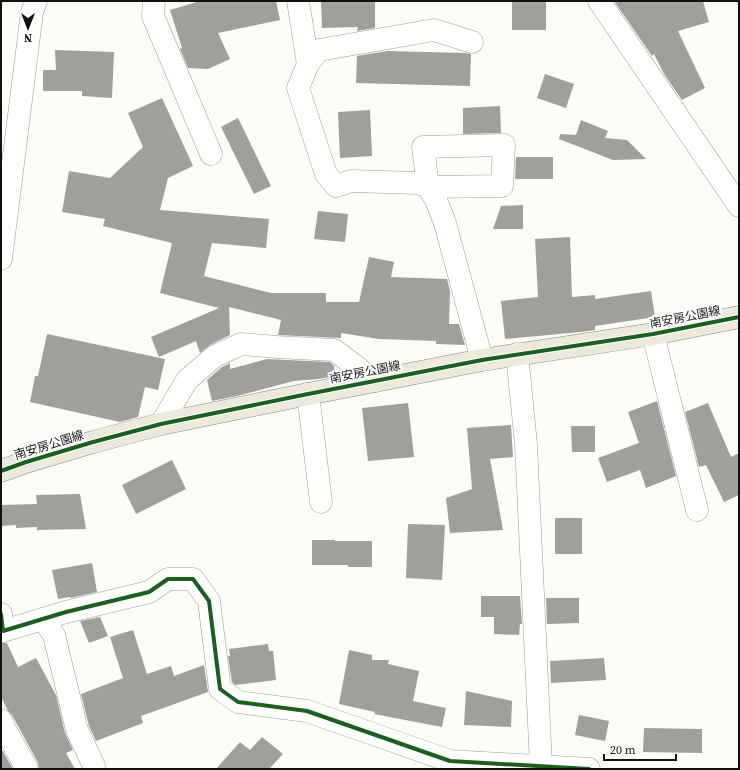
<svg xmlns="http://www.w3.org/2000/svg" width="740" height="770" font-family="'Source Serif 4','Noto Sans JP',serif">
  <style>
    .building { fill: #a19f9c }
    .lines { fill: none; stroke-linecap: round; stroke-linejoin: round }
    .minor-casing { stroke: #979795; stroke-width: 23 }
    .major-casing { stroke: #858482; stroke-width: 23 }
    .minor { stroke: #fffffe; stroke-width: 22 }
    .major { stroke: #ede9dc; stroke-width: 22 }
    .cycleway-casing { stroke: #fff; stroke-width: 6 }
    .cycleway { stroke: #1b5e20; stroke-width: 4 }
    .labels { text-anchor: middle; dominant-baseline: central; stroke-width: 4; stroke-linejoin: round; paint-order: stroke }
    .street-label { font-size: 12px; fill: #111; stroke: #fff }
  </style>
  <rect width="100%" height="100%" fill="#fdfcf7"/>
  <g class="building">
    <polygon points="200,1 276,1 280,20 218,33 230,59 208,69 188,68 180,49 182,48 170,10"/>
    <polygon points="321,1 375,1 375,28 357,31 358,27 322,28"/>
    <polygon points="512,1 546,2 546,30 512,30"/>
    <polygon points="614,1 703,1 709,22 678,31 705,88 682,100 664,74 654,54 652,56"/>
    <polygon points="55,50 114,52 112,98 82,96 82,91 43,91 43,70 56,70"/>
    <polygon points="387,51 465,53 471,54 470,86 356,83 357,56"/>
    <polygon points="545,74 574,84 566,108 537,98"/>
    <polygon points="162,98 193,166 168,178 160,210 269,219 266,248 212,243 204,276 271,293 326,293 326,302 359,302 369,257 394,262 391,277 447,279 450,291 449,324 459,324 465,345 436,344 436,341 379,339 341,333 341,338 278,335 281,320 229,307 230,335 210,345 200,353 196,341 159,357 151,337 219,308 160,293 172,243 103,226 105,219 62,212 69,171 110,178 143,147 128,113"/>
    <polygon points="500,106 501,133 463,134 463,108"/>
    <polygon points="370,110 372,156 340,158 338,112"/>
    <polygon points="238,118 271,186 254,194 221,127"/>
    <polygon points="581,120 608,131 605,138 627,140 646,159 613,160 559,139 560,134 576,135"/>
    <polygon points="516,157 553,157 553,179 515,179"/>
    <polygon points="523,205 523,229 493,229 501,206"/>
    <polygon points="318,211 348,214 345,242 314,239"/>
    <polygon points="570,237 572,297 595,295 595,299 651,291 655,317 595,326 595,330 581,332 505,339 501,301 538,297 535,239"/>
    <polygon points="47,334 165,359 158,390 145,387 138,417 120,422 30,402 35,376 38,376"/>
    <polygon points="267,359 330,362 334,366 335,376 318,379 294,381 237,396 212,401 207,380 222,367 230,363 230,369"/>
    <polygon points="657,401 676,476 646,488 640,470 607,482 598,458 639,443 628,412"/>
    <polygon points="408,403 414,457 368,461 362,408"/>
    <polygon points="708,403 731,457 739,453 739,495 724,502 706,465 699,467 685,412"/>
    <polygon points="511,425 513,457 490,459 503,530 450,533 446,498 472,489 467,428"/>
    <polygon points="571,426 595,426 595,452 572,452"/>
    <polygon points="172,460 186,489 136,514 122,485"/>
    <polygon points="80,494 86,529 37,530 37,527 16,528 16,525 1,526 1,505 37,504 36,495"/>
    <rect x="555" y="518" width="27" height="36"/>
    <polygon points="408,524 445,525 442,580 406,578"/>
    <polygon points="312,540 335,540 335,541 372,541 372,567 348,567 348,565 312,565"/>
    <polygon points="92,563 97,592 71,598 70,597 58,599 52,570"/>
    <polygon points="481,596 520,596 522,624 520,624 519,635 494,634 494,617 481,617"/>
    <polygon points="546,598 579,598 579,623 547,624"/>
    <polygon points="100,617 108,636 89,643 80,621"/>
    <polygon points="133,630 147,674 171,666 174,676 204,665 208,692 141,716 143,723 96,741 89,726 81,694 123,678 110,637"/>
    <polygon points="1,643 7,643 18,667 36,658 56,695 65,733 73,750 66,753 75,769 39,769 38,763 12,715 7,709 1,697"/>
    <polygon points="268,644 269,651 273,651 276,680 235,685 232,682 228,656 230,656 229,649"/>
    <polygon points="349,650 372,655 372,660 389,660 388,664 419,671 413,701 446,708 442,727 374,714 375,712 339,704"/>
    <polygon points="604,658 606,680 551,683 550,661"/>
    <polygon points="466,691 512,701 511,727 464,725"/>
    <polygon points="579,715 609,721 605,741 575,735"/>
    <polygon points="644,728 702,729 702,753 643,752"/>
    <polygon points="262,737 283,754 270,768 271,769 216,769 240,742 250,750"/>
    <polygon points="1,748 13,769 1,769"/>
  </g>
  <g class="lines">
    <g class="minor-casing">
      <g id="minor">
        <polyline points="154,1 153,16 211,154"/>
        <polyline points="298,1 308,64"/>
        <polyline points="599,1 739,206"/>
        <polyline points="472,42 434,30 319,50 308,64 298,88 326,174 336,186 351,181 418,183 428,187 502,186 504,145 423,147 428,187 436,200 445,223 482,360"/>
        <polyline points="1,259 32,12 36,1"/>
        <polyline points="653,334 697,510"/>
        <polyline points="517,354 526,444 541,766"/>
        <polyline points="308,394 321,502"/>
        <polyline points="161,424 187,380 215,356 241,344 277,347 334,350 375,381"/>
        <polyline points="1,614 3,631 66,612 149,592 168,579 193,579 209,601 220,689 238,702 307,711 450,761 589,769"/>
        <polyline points="43,619 54,635 77,730 94,766"/>
        <polyline points="1,720 5,729 27,769"/>
      </g>
    </g>
    <g class="major-casing">
      <polyline id="major" points="1,471 26,462 93,442 161,424 308,394 482,360 653,334 739,317"/>
    </g>
    <use href="#minor" class="minor"/>
    <use href="#major" class="major"/>
    <g class="cycleway-casing">
      <g id="cycleway">
        <polyline points="1,471 26,462 93,442 161,424 308,394 482,360 653,334 739,317"/>
        <polyline points="1,614 3,631 66,612 149,592 168,579 193,579 209,601 220,689 238,702 307,711 450,761 589,769"/>
      </g>
    </g>
    <use href="#cycleway" class="cycleway"/>
  </g>
  <g class="labels">
    <g class="street-label">
      <text transform="translate(685 317) rotate(-11)">南安房公園線</text>
      <text transform="translate(365 372) rotate(-11)">南安房公園線</text>
      <text transform="translate(49 445) rotate(-17)">南安房公園線</text>
    </g>
  </g>
  <rect width="740" height="770" fill="none" stroke="#111111" stroke-width="4"/>
  <g transform="translate(28 28) rotate(180)" stroke="#ffffff" stroke-width="3" paint-order="stroke">
  <path d="M0-3L7 15L0 10L-7 15Z" fill="#111111"/>
  <text y="-6" font-size="11" font-weight="bold" text-anchor="middle" fill="#111111">N</text>
  </g>
  <path d="M604 754v6h72v-6" fill="none" stroke="#111111" stroke-width="2"/>
  <text x="610" y="754" font-size="12" fill="#111111" stroke="#ffffff" stroke-width="3" paint-order="stroke">20 m</text>
</svg>
